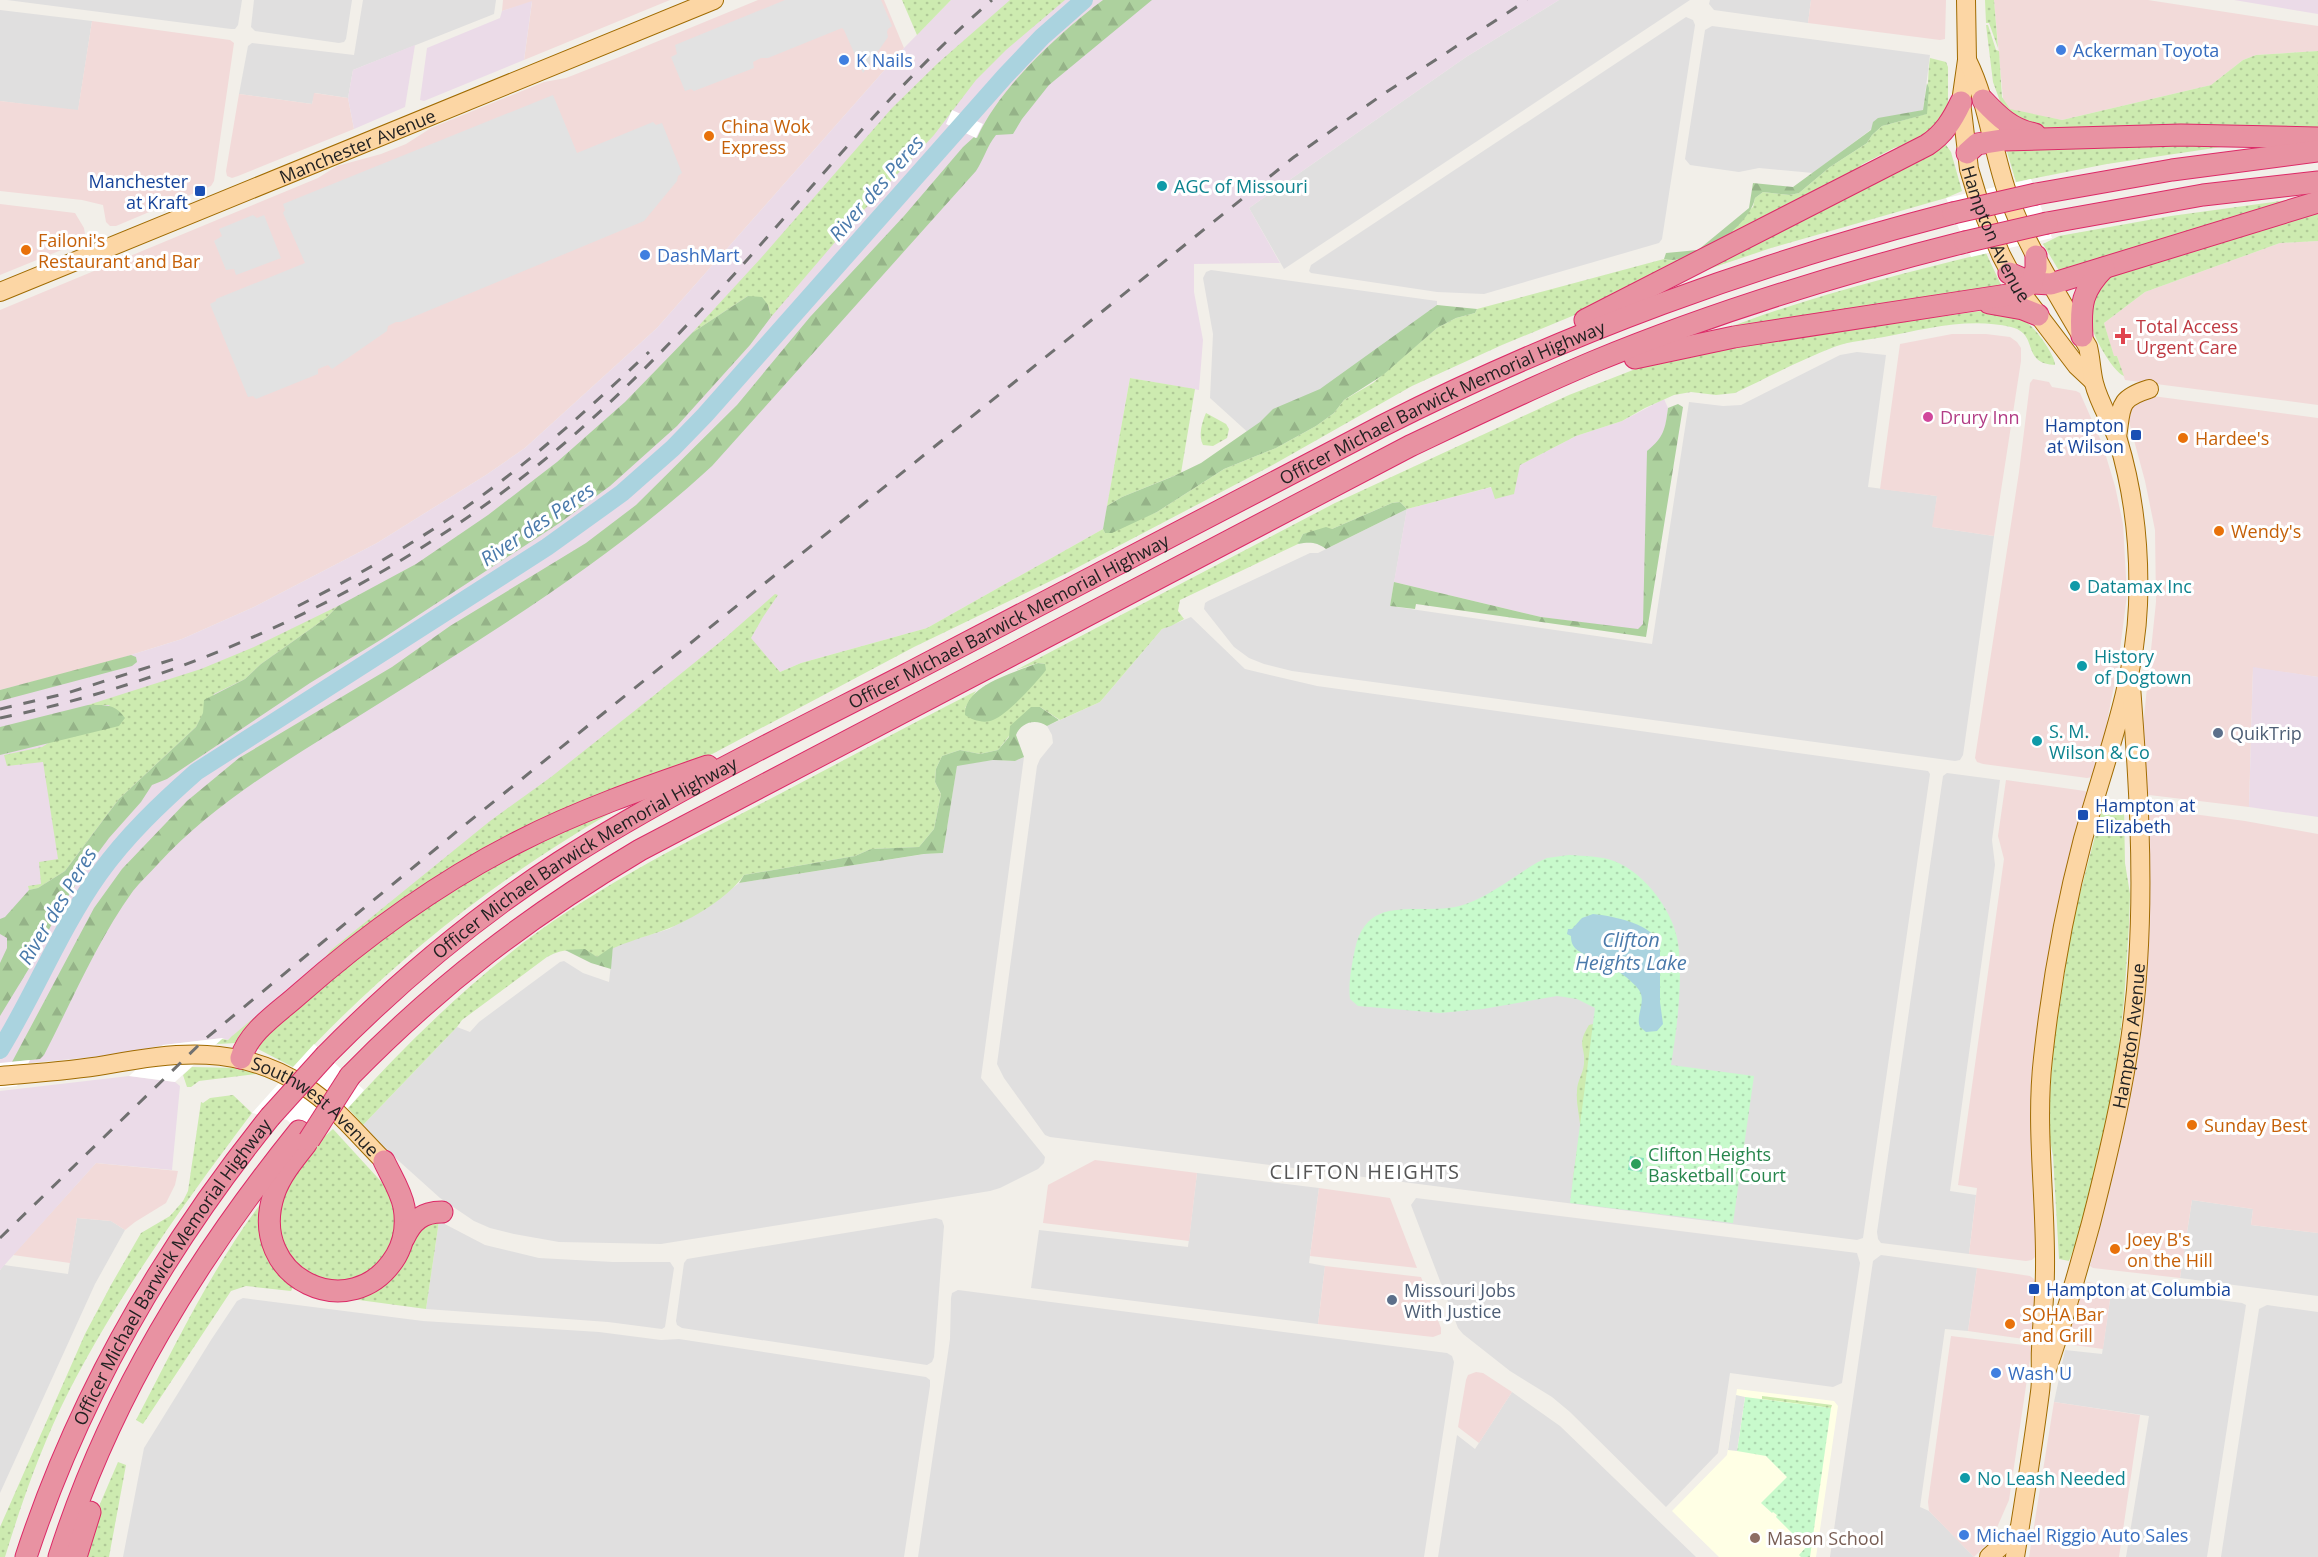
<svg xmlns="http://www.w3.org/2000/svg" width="2318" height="1557" font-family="'Open Sans',sans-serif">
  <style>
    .residential { fill: #e0dfdf }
    .commercial { fill: #f2dad9 }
    .industrial { fill: #ebdbe8 }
    .education { fill: #ffffe5 }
    .grass { fill: url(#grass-dots) }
    .forest { fill: url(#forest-firs) }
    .park { fill: url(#park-dots) }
    .pitch { fill: #88e0be }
    .parking { fill: #e2e2e2 }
    .water { fill: #aad3df }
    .pier { fill: #fff }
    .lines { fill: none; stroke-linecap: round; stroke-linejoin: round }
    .river { stroke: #aad3df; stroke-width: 18 }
    .major-casing { stroke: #a06b00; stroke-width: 20 }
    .highway-casing { stroke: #dc2a67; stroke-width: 23 }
    .major { stroke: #fcd6a4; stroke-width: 18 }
    .highway { stroke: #e892a2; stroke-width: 21 }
    .rail { stroke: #707070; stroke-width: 3; stroke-dasharray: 12 12; stroke-linecap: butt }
    .highway-bridge-casing { stroke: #dc2a67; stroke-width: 23; stroke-linecap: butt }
    .highway-bridge { stroke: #e892a2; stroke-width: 21 }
    .shop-dot { fill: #3f7fe0; stroke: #fff; stroke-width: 2 }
    .food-dot { fill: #e8710a; stroke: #fff; stroke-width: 2 }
    .culture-dot { fill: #0f9aa8; stroke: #fff; stroke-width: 2 }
    .transit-dot { fill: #1a4fb4; stroke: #fff; stroke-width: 2 }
    .health-dot { fill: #e0444e; stroke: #fff; stroke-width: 2 }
    .hotel-dot { fill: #d1479c; stroke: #fff; stroke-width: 2 }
    .service-dot { fill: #5c6f8a; stroke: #fff; stroke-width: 2 }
    .leisure-dot { fill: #2e9e5b; stroke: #fff; stroke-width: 2 }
    .education-dot { fill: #8d6e63; stroke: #fff; stroke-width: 2 }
    .labels { text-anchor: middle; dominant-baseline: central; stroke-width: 6; stroke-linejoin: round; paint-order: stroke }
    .shop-label { font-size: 18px; fill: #366cbe; stroke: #fff; text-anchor: start }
    .food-label { font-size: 18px; fill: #c56008; stroke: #fff; text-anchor: start }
    .street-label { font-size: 18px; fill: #222; stroke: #fff }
    .transit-label { font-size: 18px; fill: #164399; stroke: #fff; text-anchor: end }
    .culture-label { font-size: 18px; fill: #0d838f; stroke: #fff; text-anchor: start }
    .health-label { font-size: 18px; fill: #be3a42; stroke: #fff; text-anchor: start }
    .hotel-label { font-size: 18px; fill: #b23c85; stroke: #fff; text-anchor: start }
    .service-label { font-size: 18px; fill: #4e5e75; stroke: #fff; text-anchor: start }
    .leisure-label { font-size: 18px; fill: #27864d; stroke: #fff; text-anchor: start }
    .education-label { font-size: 18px; fill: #785e54; stroke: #fff; text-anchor: start }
    .water-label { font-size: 20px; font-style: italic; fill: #4a7aab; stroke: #fff }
    .neighbourhood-label { font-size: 20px; letter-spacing: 1.5px; fill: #555; stroke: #fff }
  </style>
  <defs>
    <pattern id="grass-dots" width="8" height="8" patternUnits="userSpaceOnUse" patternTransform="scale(1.5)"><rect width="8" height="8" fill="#cdebb0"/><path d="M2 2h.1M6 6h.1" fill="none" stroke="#b0c997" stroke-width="1.8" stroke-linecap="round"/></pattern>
    <pattern id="forest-firs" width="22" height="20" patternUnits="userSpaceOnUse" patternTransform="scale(1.5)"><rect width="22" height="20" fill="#add19e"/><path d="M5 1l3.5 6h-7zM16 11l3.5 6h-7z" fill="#95b388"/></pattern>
    <pattern id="park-dots" width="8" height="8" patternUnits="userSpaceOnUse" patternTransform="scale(1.5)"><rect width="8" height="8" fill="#c8facc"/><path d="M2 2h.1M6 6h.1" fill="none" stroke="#acd6af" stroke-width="1.8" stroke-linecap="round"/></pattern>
  </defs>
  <rect width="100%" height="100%" fill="#f2efe9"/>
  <g class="residential">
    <polygon points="7,0 242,0 238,25 235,29 231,29"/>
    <polygon points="254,0 352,0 346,39 344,42 339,43 255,31 251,27"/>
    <polygon points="363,0 496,0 494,14 353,70 348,98 315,93 312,104 239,94 248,46 252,43 354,55"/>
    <polygon points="1559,0 1690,0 1284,269 1249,208 1466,57"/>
    <polygon points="1710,0 1811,0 1808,23 1714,10 1709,4"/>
    <polygon points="0,10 92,21 78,111 0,101"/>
    <polygon points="1686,17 1693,20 1695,25 1662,239 1659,243 1484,294 1437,292 1311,273 1309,271 1311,265"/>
    <polygon points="1712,26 1930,55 1923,110 1885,119 1813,173 1759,168 1739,172 1690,165 1685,159 1705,30"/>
    <polygon points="1211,270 1437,301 1437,305 1322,391 1253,437 1210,398 1213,334 1203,278 1206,272"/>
    <polygon points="1857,352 1886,355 1868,487 1937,496 1933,527 1994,536 1963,755 1960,760 1955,761 1292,671 1264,664 1249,658 1234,647 1204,609 1205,603 1208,601 1310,553 1318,553 1407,509 1390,606 1652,644 1689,402 1723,406 1741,405 1840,355"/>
    <polygon points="1191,617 1245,669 1317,686 1928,771 1930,774 1863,1238 1857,1240 1050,1137 1045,1135 1004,1078 997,1064 1037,766 1040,759 1053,743 1052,735 1047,726 1100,702 1162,629"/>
    <polygon points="1024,757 981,1078 1045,1157 1044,1163 1038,1169 1000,1188 990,1191 661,1244 559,1242 514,1234 490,1228 474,1221 440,1198 361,1127 457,1027 470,1032 479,1022 560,962 564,961 583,973 609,982 613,946 669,929 707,908 739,883 925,854 943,853 957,765 993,760 1015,761"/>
    <polygon points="1947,773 2000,780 1992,840 1995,865 1950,1191 1976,1195 1969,1254 1881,1243 1878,1239 1877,1232 1943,776"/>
    <polygon points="1197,1173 1319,1188 1309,1263 1325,1266 1318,1324 1031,1288 1039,1230 1188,1247"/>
    <polygon points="1416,1198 1857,1253 1860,1263 1842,1383 1833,1387 1730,1373 1718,1453 1666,1507 1570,1412 1552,1397 1510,1371 1463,1334 1458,1328 1411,1205"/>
    <polygon points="2192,1200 2253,1209 2251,1225 2318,1233 2318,1296 2180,1278"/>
    <polygon points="77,1218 111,1221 125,1230 95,1284 0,1493 0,1270 4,1265 68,1274"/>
    <polygon points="936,1218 942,1220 944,1226 934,1357 932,1362 927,1365 682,1328 677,1325 676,1321 684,1263 687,1259"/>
    <polygon points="439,1221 485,1245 539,1258 613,1262 670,1262 674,1268 665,1327 662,1329 608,1322 426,1309"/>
    <polygon points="1881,1255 1977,1268 1968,1331 1945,1329 1920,1507 1929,1511 1974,1557 1830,1557 1873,1261"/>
    <polygon points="2112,1286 2242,1303 2246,1305 2207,1557 2126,1557 2149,1416 2054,1402 2065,1350 2102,1354"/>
    <polygon points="958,1290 1447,1353 1452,1356 1454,1362 1424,1557 918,1557 950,1339 951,1298 952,1293"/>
    <polygon points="243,1298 423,1321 599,1332 661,1340 679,1339 926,1377 930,1380 930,1386 904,1557 123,1557 144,1448 211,1340 237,1301"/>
    <polygon points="2267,1305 2318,1312 2318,1557 2221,1557 2259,1309"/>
    <polygon points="1512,1392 1560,1426 1696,1557 1438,1557 1457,1435 1475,1449"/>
  </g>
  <g class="commercial">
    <polygon points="503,0 670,0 524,60 532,2 502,11"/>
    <polygon points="758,0 884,0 904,48 657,328 525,448 486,475 377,543 254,607 182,639 102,664 0,690 0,310 318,178 337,166 381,154 406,144 431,128 544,82 566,78 617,58"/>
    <polygon points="1811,0 1946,0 1945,39 1940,40 1808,23"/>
    <polygon points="1994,0 2148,0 2284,21 2318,26 2318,51 2256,55 2243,60 2211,85 2062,120 2010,110 2003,99"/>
    <polygon points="92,21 230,40 234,43 214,181 211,186 116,226 110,226 106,222 103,205 82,200 0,191 0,101 78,110"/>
    <polygon points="314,93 348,98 354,129 238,176 232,178 227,176 226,171 239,94 312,104"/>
    <polygon points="0,204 75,213 84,228 86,240 0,275"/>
    <polygon points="2318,241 2318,405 2125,380 2117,356 2114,357 2104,323 2145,292 2280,243"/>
    <polygon points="1952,334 1986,334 2010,337 2017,342 2021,348 2021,361 1994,536 1932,527 1937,496 1880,489 1900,344"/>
    <polygon points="2033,379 2049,382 2052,387 2076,391 2080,393 2102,443 2115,486 2123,524 2127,595 2118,665 2101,753 2092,777 2087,778 1983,764 1977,762 1975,758 2019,472 2030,383"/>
    <polygon points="2145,395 2318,418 2318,677 2253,668 2249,807 2149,795 2146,792 2143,726 2156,602 2155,530 2145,481 2128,418 2128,409"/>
    <polygon points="2006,780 2085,791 2089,794 2032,1106 2032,1181 2037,1250 2035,1257 2032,1260 2026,1261 1969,1254 1977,1188 1958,1185 2004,859 1998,836"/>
    <polygon points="2148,808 2245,821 2318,834 2318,1233 2251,1225 2253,1209 2192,1200 2180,1278 2093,1268 2090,1266 2125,1123 2137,1046 2146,814"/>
    <polygon points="1095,1160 1197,1173 1189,1241 1043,1223 1048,1185"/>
    <polygon points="96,1163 178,1171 175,1185 166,1203 135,1222 125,1230 111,1221 77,1218 70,1263 13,1255"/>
    <polygon points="1319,1188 1390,1198 1417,1268 1310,1256"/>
    <polygon points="1325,1266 1421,1277 1441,1328 1441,1334 1433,1337 1318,1324"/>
    <polygon points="1977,1268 2030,1276 2034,1279 2036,1285 2031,1340 1968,1331"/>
    <polygon points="2088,1282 2112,1286 2103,1349 2066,1344 2082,1286"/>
    <polygon points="1951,1336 2032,1346 2009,1500 1995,1532 1988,1543 1974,1557 1929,1511 1928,1502"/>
    <polygon points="1476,1372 1483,1373 1512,1392 1479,1443 1458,1427 1466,1380 1468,1375"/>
    <polygon points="2054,1402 2140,1415 2119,1557 2029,1557"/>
  </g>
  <g class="industrial">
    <polygon points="951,0 1559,0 1466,57 1249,208 1280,263 1194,264 1194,292 1203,340 1199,390 1130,378 1103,529 927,628 801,663 780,672 301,979 228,1040 222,1038 163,1045 123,1054 0,1066 0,690 102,664 182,639 254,607 377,543 486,475 525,448 657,328 904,48"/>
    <polygon points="2234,0 2318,0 2318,14"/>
    <polygon points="532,1 524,60 424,101 420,100 427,48 500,18 502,11"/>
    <polygon points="415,45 405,107 354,129 348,98 353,70"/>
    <polygon points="1664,399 1668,408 1665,429 1660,441 1643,624 1638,630 1541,617 1394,582 1407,509 1492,487 1520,465 1576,436 1622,421"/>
    <polygon points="2253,667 2318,677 2318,817 2249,807"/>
    <polygon points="129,1076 175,1082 180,1086 172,1170 96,1163 0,1270 0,1091"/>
  </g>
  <polygon class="education" points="1737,1389 1834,1401 1838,1406 1816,1557 1719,1557 1672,1511 1727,1455"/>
  <g class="grass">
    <polygon points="902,0 951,0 917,35"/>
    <polygon points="1010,0 1065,0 1006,50 976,80 934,135 848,227 771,317 768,305 748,296 692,333 761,258 892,108 938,63"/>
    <polygon points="1985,0 1994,0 1998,48 1989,23 1986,23"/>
    <polygon points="1986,25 1988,25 1996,50 1999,51 2002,97 2010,109 2062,120 2211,85 2243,60 2256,55 2318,51 2318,129 2046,130 2026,127 2001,104 1993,82"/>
    <path d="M1930,58L1946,62L1948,67V108L1941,125L1915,141L1894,148L1861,165V167L1838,186L1618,297L1502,345L1412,386L1269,467L1065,574L914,647L701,760L531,831L237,1043L216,1044L222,1039L228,1040L231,1037L324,959L331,950L490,821L551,777L652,697L725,638L775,594L778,595L763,617L751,638L780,672L801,663L927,628L1103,529L1105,533L1157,512L1224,469L1276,448L1316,426L1334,413L1344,400L1373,383L1437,328L1456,318L1475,313L1477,309L1664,259C1695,268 1731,225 1753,207L1755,198L1763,192L1790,195L1799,193L1830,167L1867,143L1872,135L1882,126L1926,114C1929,95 1927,78 1930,58Z"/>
    <polygon points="2248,143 2107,164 2016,182 2005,145"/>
    <polygon points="1946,145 1951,152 1962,191 1946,198 1771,248 1697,273 1936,146"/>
    <polygon points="2288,200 2289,204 2061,274 2043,244 2059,236 2171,216"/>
    <path d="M2318,212V241L2280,243L2145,292L2104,323L2114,356H2117L2124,376C2112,371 2091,333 2090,320C2089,312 2090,303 2090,295L2106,277Z"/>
    <path d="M1986,253L2002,287L1717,332C1804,298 1895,275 1986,253Z"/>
    <path d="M1988,310C1998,312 2012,313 2021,318C2032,323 2055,354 2055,365C2020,363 2040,334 2011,327C1969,317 1925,329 1884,337C1867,340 1850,341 1834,347C1800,360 1767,378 1735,393L1716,395L1691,392L1674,395L1645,408L1622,421L1576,436L1520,465L1514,494L1495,499L1491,487L1407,509L1400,502L1392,503L1332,529L1303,534L1298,544L1180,600L1178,611L1184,619L1171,626L1162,629L1100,702L1060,720L1040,707H1032L998,750L980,754L960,750L942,756L936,769L935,782L941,794L934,829L919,847L871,849L855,856L744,875C729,897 691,920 667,929C643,938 619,943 597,957C581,947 564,948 547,957L462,1020L457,1027L363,1125L348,1108C397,1054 451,1000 509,954C588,891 681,845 770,799C839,763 907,726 976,691L965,708L1045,664L1038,663L1016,670L1335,503L1569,395L1656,361L1682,352Z"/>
    <polygon points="1130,378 1195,389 1181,473 1122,497 1107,506"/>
    <path d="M1206,413L1226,424L1229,429L1227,438L1213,446L1203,445C1198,436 1202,422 1206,413Z"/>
    <polygon points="338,606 326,618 261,664 245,679 214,694 196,727 119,799 65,871 38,888 29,890 28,886 41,884 39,862 58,859 43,762 7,766 4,755 42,747 110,705 88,705 201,669 254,647"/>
    <path d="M632,801C506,870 391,961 293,1067L256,1048V1044L339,970L478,869Z"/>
    <polygon points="2104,802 2124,809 2125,863 2130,894 2129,924 2124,1001 2118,1055 2110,1109 2081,1229 2069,1261 2059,1259 2053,1156 2048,1129 2053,1049 2072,924"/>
    <path d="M1593,1024L1595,1027L1570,1198C1573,1176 1581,1144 1580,1124C1579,1113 1576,1102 1577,1091C1577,1081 1583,1074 1584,1064C1586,1046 1576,1046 1589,1025Z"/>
    <polygon points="192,1067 235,1068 257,1074 199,1081 191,1087 187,1087 183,1075"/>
    <path d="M233,1095L252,1113C185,1202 120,1292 69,1391C42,1444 22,1501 5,1557H0V1527L85,1334L111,1285L141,1233L170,1216L183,1201L188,1191L201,1102L203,1103L210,1098Z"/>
    <polygon points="333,1129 388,1189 400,1221 387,1261 351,1283 309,1279 276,1241 282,1189 315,1145"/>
    <path d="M265,1198L296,1282L291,1291L246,1286L231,1291L143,1424L136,1420C176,1344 213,1265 265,1198Z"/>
    <polygon points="439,1221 426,1309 344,1298 412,1245 418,1229"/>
    <polygon points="1762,1396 1832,1405 1831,1408 1762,1399"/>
    <polygon points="118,1462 126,1465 109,1557 80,1557 88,1532"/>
  </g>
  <g class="forest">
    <path d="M1103,0H1152L1049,85L1022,119L1013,134L996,135C987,146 984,159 976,171L712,466C607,563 487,635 367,711C293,757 217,800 158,864C150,873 140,882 133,891C97,941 72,1001 44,1055L40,1059L12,1062L94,908L122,869L187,801L239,758L392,667L450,626L586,543L636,505L737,405L810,317L904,216L963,147L974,137L977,138C999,88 1060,32 1103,0Z"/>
    <path d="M1927,83L1929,88L1927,114L1882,126L1872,135L1867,143L1830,167L1799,193L1790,195L1763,192L1755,198C1750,226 1693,267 1664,259L1666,253L1698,250L1749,208L1753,183L1793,187L1871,130L1873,122L1878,118L1923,110Z"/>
    <polygon points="748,296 762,297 768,305 771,317 750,345 677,426 610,486 561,522 382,639 310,683 167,779 152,785 141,802 109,838 86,869 57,913 36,957 0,1016 0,963 7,948 7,938 0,934 0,919 5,917 29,890 38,888 65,871 119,799 196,727 203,713 204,700 245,679 261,664 326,618 338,606 416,564 488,515 557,462 625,402 692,333"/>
    <polygon points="1437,305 1477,309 1475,313 1456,318 1437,328 1383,375 1344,400 1334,413 1316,426 1276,448 1224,469 1157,512 1112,533 1105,533 1103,529 1107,506 1122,497 1174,476 1201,463 1260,422 1273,409 1320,389"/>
    <path d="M1678,404L1683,407L1646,637L1416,604L1415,609L1390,606L1394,582L1541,617L1638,629L1643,624L1647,451C1664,437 1665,430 1668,408Z"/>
    <path d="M1400,502L1407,509L1326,549C1316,542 1310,542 1298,544L1303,534L1326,527L1332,529L1392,503Z"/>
    <polygon points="131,655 136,657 137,662 132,666 0,701 0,690"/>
    <path d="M1038,663L1045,664L1046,670C1036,683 1008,714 993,720C984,724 972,720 965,715C964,685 1016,672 1038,663Z"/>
    <path d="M88,705C104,705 115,703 125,718L119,726L0,755V727Z"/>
    <path d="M1031,707H1040L1059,720L1047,726C1036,718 1021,722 1016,735L1024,757L1015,761L993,760L957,766L943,853L924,854L739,883L744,875L855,856L871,849L919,847L934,829L941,794L935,782L936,769L942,756L960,750L980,754L998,750L1009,737L1010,726Z"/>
    <polygon points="613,946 611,969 591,963 565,950 585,949 597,957"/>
  </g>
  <g class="park">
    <path d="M1569,855C1584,856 1600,856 1614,861C1647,874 1677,915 1679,951C1682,989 1677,1028 1671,1065L1754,1076L1733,1223L1570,1203L1595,1008L1577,999L1557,996L1483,1009L1440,1013L1358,1006L1350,999C1348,983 1352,964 1355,949C1368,889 1423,919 1466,904C1493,894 1514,876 1538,862L1547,858Z"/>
    <polygon points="1745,1397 1831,1408 1810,1557 1801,1557 1799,1555 1808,1545 1795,1532 1793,1534 1776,1517 1777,1515 1773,1512 1772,1513 1761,1503 1787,1477 1766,1456 1737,1451"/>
  </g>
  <polygon class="pitch" points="1630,1156 1644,1158 1642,1172 1628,1170"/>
  <g class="parking">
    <polygon points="785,0 881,0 892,26 888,29 887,32 888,37 863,73 844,30 842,28 768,58 761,58 753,62 754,68 694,91 691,89 685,91 671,57 677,54 675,45"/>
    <polygon points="553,95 577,153 653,122 656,125 662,123 682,173 678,176 677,181 644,221 401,322 396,322 388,326 387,331 332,369 328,365 318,369 318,374 256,399 253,396 248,397 210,304 216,301 216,299 305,263 283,213 285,210 283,204"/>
    <polygon points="253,215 257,218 264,215 281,258 236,275 234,269 226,270 214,241 222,236 219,229"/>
    <polygon points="1736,1395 1745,1397 1737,1451 1728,1450"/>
  </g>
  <path class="water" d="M1593,914C1613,916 1655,924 1660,946V1002L1663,1024L1657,1031L1646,1032L1640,1027C1635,1015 1647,1002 1639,990C1631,979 1613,967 1601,961C1594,957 1582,955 1576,949C1572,945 1571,941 1571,936L1567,934L1568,929H1572L1582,918Z"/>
  <g class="pier">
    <polygon points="952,110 983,124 976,138 946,124"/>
    <polygon points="2031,179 2052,238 1971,257 1946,198"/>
    <polygon points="223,1038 175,1082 129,1076 163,1045"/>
    <polygon points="314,1044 364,1090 315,1145 287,1120 252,1113"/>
    <polygon points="30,1060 17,1086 0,1088 0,1063"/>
  </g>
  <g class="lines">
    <path class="river" d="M0,1050C35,993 60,929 99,874C127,835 161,803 196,772L547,547L622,493L673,448L705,415L1005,76L1042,37L1084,0"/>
    <g class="major-casing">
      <g id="major">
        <path id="s1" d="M1966,0L1967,60L1961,102L1969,169L1979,202L2001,255L2020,291L2077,366L2093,381"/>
        <path d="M1967,60C1988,102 1992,149 2007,192C2026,247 2059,296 2088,347C2091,359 2091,371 2094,383C2099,403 2111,421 2118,440C2134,493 2140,550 2138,605C2135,685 2104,763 2083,839C2064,911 2051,985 2043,1058C2035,1128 2046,1198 2045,1268C2045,1295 2042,1322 2041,1349C2040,1363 2042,1378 2040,1392C2033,1447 2024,1502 2015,1557"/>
        <path id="s2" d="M0,292L714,0"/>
        <path d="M2117,437C2122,407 2117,399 2149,389"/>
        <path id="s3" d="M0,1076C35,1073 70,1071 105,1065C176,1052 239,1044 304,1086C334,1105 359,1136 384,1161"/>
        <path id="s4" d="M2045,1375C2063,1325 2077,1274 2091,1223C2113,1137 2133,1052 2138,963C2144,870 2138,778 2131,686"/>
        <polyline points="1989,1557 2019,1530"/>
      </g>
    </g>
    <g class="highway-casing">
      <g id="highway">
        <path d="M1983,100C1998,116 2012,130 2035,134"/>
        <polyline points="1967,153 1977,144 2003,140 2181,135 2318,138"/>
        <polyline points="2036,194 2172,170 2318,151"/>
        <polyline points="2047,223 2203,195 2318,182"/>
        <polyline points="2009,273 2032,283 2051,284 2318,202"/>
        <polyline points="1989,303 2023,309 2038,315"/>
        <path d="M1585,320L1927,145C1944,134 1953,119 1961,102"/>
        <path d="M2082,336C2080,305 2082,290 2104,268"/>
        <polyline points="1635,358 1734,337 2014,294 2032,283 2036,268 2036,256"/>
        <path id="s5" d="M326,1055C397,983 475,917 560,862C671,791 792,733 909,673C1067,591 1225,509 1382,426C1568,332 1752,265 1953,213"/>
        <path d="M241,1058C249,1031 278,1013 298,995C365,936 439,882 518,842C578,811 644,788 708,766"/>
        <path d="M350,1076C440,984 529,916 640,850L1410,446C1471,417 1531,388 1593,362C1714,312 1838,274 1965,242"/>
        <path d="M306,1144C294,1159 280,1176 274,1194C246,1279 353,1328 396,1256C404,1242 407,1224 404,1207C401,1191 391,1176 384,1161"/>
        <path d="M404,1238C412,1221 422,1212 442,1212"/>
        <path id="s6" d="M26,1557C79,1395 164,1249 270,1117"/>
        <path d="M59,1557C109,1399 196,1259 299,1131"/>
        <polyline points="76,1557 90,1512"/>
      </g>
    </g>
    <use href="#major" class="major"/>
    <use href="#highway" class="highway"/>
    <g class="rail">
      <path d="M298,606C370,569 440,529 504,479C555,440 602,396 649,352"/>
      <polyline points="0,709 64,694 177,658"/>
      <path d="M0,718C204,676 400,581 560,447C605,409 646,368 687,325C790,218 879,98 992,0"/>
      <polyline points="0,1238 204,1040 461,828 1294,157 1382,95 1527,0"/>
    </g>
    <g class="highway-bridge-casing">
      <g id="highway-bridge">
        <polyline points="1953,213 2036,194"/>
        <polyline points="1965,242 2047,223"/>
        <polyline points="270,1117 326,1055"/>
        <polyline points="309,1140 350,1076"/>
      </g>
    </g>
    <use href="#highway-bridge" class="highway-bridge"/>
  </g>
  <g class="shop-dot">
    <circle cx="2061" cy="50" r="6"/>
    <circle cx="844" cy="60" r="6"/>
    <circle cx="645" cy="255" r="6"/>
    <circle cx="1996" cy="1373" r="6"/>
    <circle cx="1964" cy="1535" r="6"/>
  </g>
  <g class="food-dot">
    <circle cx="709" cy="136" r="6"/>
    <circle cx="26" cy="250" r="6"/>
    <circle cx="2183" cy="438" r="6"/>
    <circle cx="2219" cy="531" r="6"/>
    <circle cx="2192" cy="1125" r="6"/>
    <circle cx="2115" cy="1249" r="6"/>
    <circle cx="2010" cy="1324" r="6"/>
  </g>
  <g class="culture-dot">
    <circle cx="1162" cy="186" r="6"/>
    <circle cx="2075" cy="586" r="6"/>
    <circle cx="2082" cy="666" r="6"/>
    <circle cx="2037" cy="741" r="6"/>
    <circle cx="1965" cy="1478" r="6"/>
  </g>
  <g class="transit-dot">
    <rect x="194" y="185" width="12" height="12" rx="3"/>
    <rect x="2130" y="429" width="12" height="12" rx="3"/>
    <rect x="2077" y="809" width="12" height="12" rx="3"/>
    <rect x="2028" y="1283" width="12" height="12" rx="3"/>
  </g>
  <path class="health-dot" d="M2120 327h6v6h6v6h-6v6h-6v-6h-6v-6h6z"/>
  <circle class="hotel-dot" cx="1928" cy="417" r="6"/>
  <g class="service-dot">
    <circle cx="2218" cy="733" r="6"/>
    <circle cx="1392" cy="1300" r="6"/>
  </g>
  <circle class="leisure-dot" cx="1636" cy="1164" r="6"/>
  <circle class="education-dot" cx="1755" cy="1538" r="6"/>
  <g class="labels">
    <g class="shop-label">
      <text x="2073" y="50">Ackerman Toyota</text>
      <text x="856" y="60">K Nails</text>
      <text x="657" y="255">DashMart</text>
      <text x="2008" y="1373">Wash U</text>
      <text x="1976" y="1535">Michael Riggio Auto Sales</text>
    </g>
    <g class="food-label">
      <text x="721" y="126">China Wok<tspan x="721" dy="21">Express</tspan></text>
      <text x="38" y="240">Failoni's<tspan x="38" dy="21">Restaurant and Bar</tspan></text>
      <text x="2195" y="438">Hardee's</text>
      <text x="2231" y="531">Wendy's</text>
      <text x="2204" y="1125">Sunday Best</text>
      <text x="2127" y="1239">Joey B's<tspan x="2127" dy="21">on the Hill</tspan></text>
      <text x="2022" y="1314">SOHA Bar<tspan x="2022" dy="21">and Grill</tspan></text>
    </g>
    <g class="street-label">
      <text stroke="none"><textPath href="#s2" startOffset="386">Manchester Avenue</textPath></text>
      <text stroke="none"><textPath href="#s1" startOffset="240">Hampton Avenue</textPath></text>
      <text stroke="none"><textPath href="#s5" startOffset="1299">Officer Michael Barwick Memorial Highway</textPath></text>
      <text stroke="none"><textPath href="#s5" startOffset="813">Officer Michael Barwick Memorial Highway</textPath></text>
      <text stroke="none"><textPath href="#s5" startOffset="327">Officer Michael Barwick Memorial Highway</textPath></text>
      <text stroke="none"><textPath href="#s4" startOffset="350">Hampton Avenue</textPath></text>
      <text stroke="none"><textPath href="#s3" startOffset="332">Southwest Avenue</textPath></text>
      <text stroke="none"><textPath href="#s6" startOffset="322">Officer Michael Barwick Memorial Highway</textPath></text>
    </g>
    <g class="transit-label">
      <text x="188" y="181">Manchester<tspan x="188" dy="21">at Kraft</tspan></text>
      <text x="2124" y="425">Hampton<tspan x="2124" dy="21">at Wilson</tspan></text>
      <text x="2095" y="805" text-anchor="start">Hampton at<tspan x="2095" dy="21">Elizabeth</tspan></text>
      <text x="2046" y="1289" text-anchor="start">Hampton at Columbia</text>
    </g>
    <g class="culture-label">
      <text x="1174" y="186">AGC of Missouri</text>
      <text x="2087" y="586">Datamax Inc</text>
      <text x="2094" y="656">History<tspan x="2094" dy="21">of Dogtown</tspan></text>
      <text x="2049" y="731">S. M.<tspan x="2049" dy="21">Wilson &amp; Co</tspan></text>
      <text x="1977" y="1478">No Leash Needed</text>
    </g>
    <g class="health-label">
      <text x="2136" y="326">Total Access<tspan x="2136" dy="21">Urgent Care</tspan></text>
    </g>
    <g class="hotel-label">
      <text x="1940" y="417">Drury Inn</text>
    </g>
    <g class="service-label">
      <text x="2230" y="733">QuikTrip</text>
      <text x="1404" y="1290">Missouri Jobs<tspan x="1404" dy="21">With Justice</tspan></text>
    </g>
    <g class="leisure-label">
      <text x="1648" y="1154">Clifton Heights<tspan x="1648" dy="21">Basketball Court</tspan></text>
    </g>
    <g class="education-label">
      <text x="1767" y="1538">Mason School</text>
    </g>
    <g class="water-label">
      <text transform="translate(876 188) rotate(-49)">River des Peres</text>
      <text transform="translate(537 524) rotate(-34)">River des Peres</text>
      <text transform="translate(57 906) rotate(-59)">River des Peres</text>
      <text x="1631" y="939">Clifton<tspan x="1631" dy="23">Heights Lake</tspan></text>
    </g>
    <g class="neighbourhood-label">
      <text x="1365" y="1171">CLIFTON HEIGHTS</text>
    </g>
  </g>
</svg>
